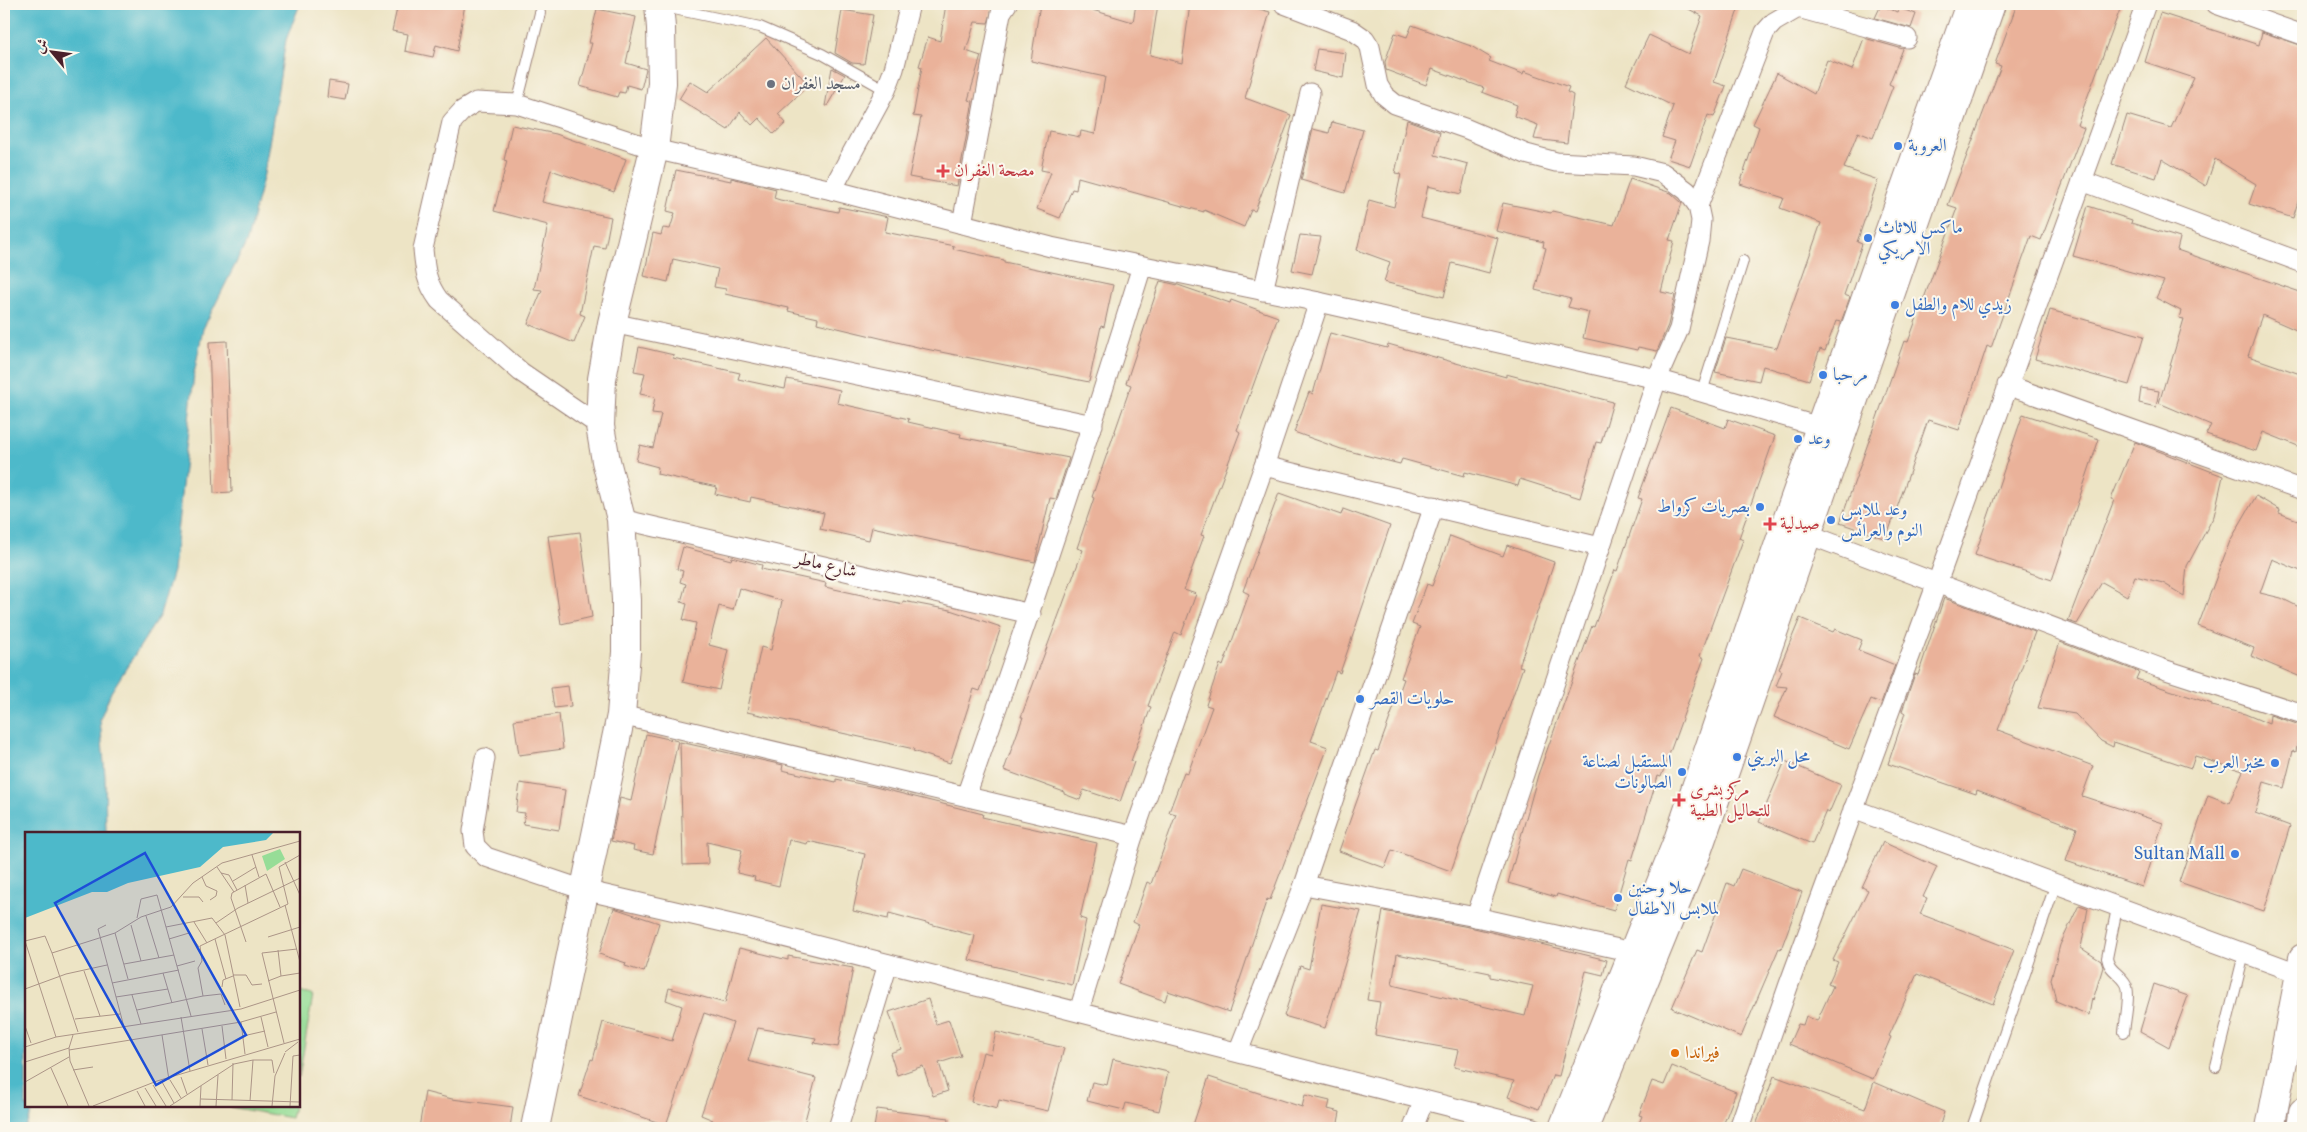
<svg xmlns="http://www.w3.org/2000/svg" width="2307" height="1132" font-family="Vollkorn,Amiri,serif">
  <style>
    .green { fill: #97dd97; stroke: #707e61 }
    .water { fill: #4db9ca; stroke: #4c6c7a }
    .building { fill: #eab29a; fill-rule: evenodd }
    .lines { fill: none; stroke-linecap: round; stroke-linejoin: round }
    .lane-casing { stroke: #9c8278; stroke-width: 12 }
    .street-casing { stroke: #9c8278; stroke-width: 21 }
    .secondary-casing { stroke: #9c8278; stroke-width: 30 }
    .primary-casing { stroke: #9c8278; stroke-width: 30 }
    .highway-casing { stroke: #9c8278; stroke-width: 30 }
    .lane { stroke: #fff; stroke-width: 10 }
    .street { stroke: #fff; stroke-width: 19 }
    .secondary { stroke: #fff; stroke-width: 28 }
    .primary { stroke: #fff; stroke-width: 28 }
    .highway { stroke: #fff; stroke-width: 28 }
    .worship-dot { fill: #6b7280; stroke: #fbf7ec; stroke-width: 2 }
    .shop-dot { fill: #3f7fe0; stroke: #fbf7ec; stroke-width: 2 }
    .health-dot { fill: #e0444e; stroke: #fbf7ec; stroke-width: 2 }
    .food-dot { fill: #e8710a; stroke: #fbf7ec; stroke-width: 2 }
    .labels { text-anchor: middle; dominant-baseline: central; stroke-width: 4; stroke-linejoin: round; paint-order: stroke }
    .worship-label { font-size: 18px; fill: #5b616d; stroke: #fbf7ec; text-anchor: start }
    .shop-label { font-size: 18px; fill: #366cbe; stroke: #fbf7ec; text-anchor: start }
    .health-label { font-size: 18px; fill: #be3a42; stroke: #fbf7ec; text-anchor: start }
    .street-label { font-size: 18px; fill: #4a1f2b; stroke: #fbf7ec }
    .food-label { font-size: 18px; fill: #c56008; stroke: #fbf7ec; text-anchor: start }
    .inset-road { fill: none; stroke: #ac9587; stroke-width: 1 }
    .view { fill: #1d4ed8; fill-opacity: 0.15; stroke: #1d4ed8; stroke-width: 2.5 }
    .inset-edge { fill: none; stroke: #4a1f2b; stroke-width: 2.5 }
  </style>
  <rect width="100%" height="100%" fill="#fbf7ec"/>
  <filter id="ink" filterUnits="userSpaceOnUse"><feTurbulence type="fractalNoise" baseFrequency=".02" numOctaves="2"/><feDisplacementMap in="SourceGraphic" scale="10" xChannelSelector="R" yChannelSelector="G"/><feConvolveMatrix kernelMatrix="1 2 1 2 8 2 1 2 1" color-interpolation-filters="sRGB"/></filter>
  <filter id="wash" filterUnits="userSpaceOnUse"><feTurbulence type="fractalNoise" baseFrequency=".0096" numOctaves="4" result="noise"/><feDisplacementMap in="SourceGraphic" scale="20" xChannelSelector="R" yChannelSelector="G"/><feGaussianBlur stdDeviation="1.12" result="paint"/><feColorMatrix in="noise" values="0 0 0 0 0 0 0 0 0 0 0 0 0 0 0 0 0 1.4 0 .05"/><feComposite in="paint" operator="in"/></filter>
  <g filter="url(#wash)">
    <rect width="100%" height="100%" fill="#ede4c5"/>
    <g class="green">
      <polygon points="299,992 313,995 299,1077"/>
      <polygon points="230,1106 294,1106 291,1118 230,1107"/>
    </g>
    <polygon class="water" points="4,4 300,4 286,40 264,174 247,241 203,329 194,374 173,571 160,615 111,692 100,719 105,775 106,833 26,833 26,1106 35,1106 25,1128 4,1128"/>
    <g id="blocks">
      <g class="building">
        <polygon points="398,4 465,4 457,51 436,45 433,57 405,51 408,34 392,31"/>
        <polygon points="946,4 968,6 968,4 994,4 988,23 975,22 966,51 981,56 968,100 973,101 957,186 909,177 921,117 913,116 922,67 919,66 928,37 940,41"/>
        <polygon points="1040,4 1072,4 1133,22 1136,4 1158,4 1150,55 1182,63 1190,4 1253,4 1252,7 1270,12 1245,98 1291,115 1255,211 1251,210 1244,227 1204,210 1204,212 1078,177 1076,190 1072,189 1060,218 1037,209 1051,172 1041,170 1049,131 1080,137 1081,131 1095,134 1105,77 1031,61"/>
        <polygon points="1679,4 1740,4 1714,82 1726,86 1714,117 1708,115 1690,166 1668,159 1675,141 1662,137 1673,106 1626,83 1649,35 1689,54 1702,16"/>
        <polygon points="2017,4 2122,4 2077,125 2084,128 2041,240 2031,236 1991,348 1987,346 1959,430 1928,420 1886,539 1840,523 1904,341 1908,342 1957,208 1948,205 2001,66 1995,64"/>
        <polygon points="1881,5 1897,12 1899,8 1916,14 1911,28 1875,18"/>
        <polygon points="597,9 636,17 626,63 646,69 641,89 627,85 625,93 619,92 617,97 580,86 592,43 589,43"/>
        <polygon points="842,10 873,15 864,64 852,63 835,53"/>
        <polygon points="2160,13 2259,45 2262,32 2303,46 2303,185 2293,218 2249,204 2256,184 2215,159 2206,186 2162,159 2156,178 2112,164 2127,115 2171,128 2194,78 2145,62"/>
        <polygon points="1412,25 1471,46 1491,58 1489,61 1523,74 1524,71 1569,87 1567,92 1573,95 1567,143 1534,139 1538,125 1514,116 1517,105 1482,92 1484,88 1432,69 1426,85 1386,70 1385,62 1395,33 1407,37"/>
        <polygon points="766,38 809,85 778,114 786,123 774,134 759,118 752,125 740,112 728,130 679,99 690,81 708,92"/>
        <polygon points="1864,38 1903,49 1889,84 1893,86 1873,138 1858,132 1844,168 1878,180 1857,242 1862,244 1844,295 1850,297 1841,322 1836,321 1825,351 1820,349 1809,380 1763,366 1759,381 1715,372 1726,338 1777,348 1821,223 1780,208 1784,198 1740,184 1759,127 1753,124 1777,73 1814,94 1827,60 1852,70"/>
        <polygon points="1317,49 1346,53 1343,78 1313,71"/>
        <polygon points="832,68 845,75 827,106 825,106"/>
        <polygon points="329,81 348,84 345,100 327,97"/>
        <polygon points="1407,120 1440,132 1435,155 1468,164 1461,194 1428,186 1421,218 1498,238 1489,273 1452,263 1444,297 1384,282 1390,262 1357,250 1369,200 1394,207 1401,174 1395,173"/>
        <polygon points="1332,122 1363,130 1345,193 1301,180 1313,129 1329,133"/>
        <polygon points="512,125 556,134 626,159 614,192 551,170 542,202 611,217 605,248 594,246 580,314 585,316 574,343 528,324 542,290 534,289 548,225 494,211 507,161 504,160"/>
        <polygon points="676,170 731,181 731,178 776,189 774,198 780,200 838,212 839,207 888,217 885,232 954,246 953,249 1004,260 1004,262 1113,285 1104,327 1101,326 1089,382 926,349 817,323 818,318 788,311 789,308 725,294 726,289 714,287 718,269 673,259 668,282 644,276 653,233 661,235 663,228 670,229 675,213 667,211"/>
        <polygon points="1630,179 1671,193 1682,203 1669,240 1674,241 1661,292 1675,295 1668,325 1657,351 1638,347 1637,350 1583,338 1589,312 1568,307 1571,299 1535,290 1546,248 1543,247 1544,242 1496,231 1503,203 1551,213 1552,211 1614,225"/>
        <polygon points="2088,206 2132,220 2131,223 2180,238 2177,250 2303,293 2303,333 2262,315 2248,356 2303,375 2303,448 2263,432 2256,451 2206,434 2211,425 2159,403 2184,319 2179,318 2181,311 2156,298 2164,281 2073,256"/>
        <polygon points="1300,235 1321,237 1312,274 1292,270"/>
        <polygon points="1160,281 1178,285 1230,303 1231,300 1278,317 1237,430 1240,432 1201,535 1204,536 1184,590 1196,594 1181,635 1175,632 1148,706 1151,707 1131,761 1134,762 1120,802 1084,790 1080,800 1064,794 1064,792 1004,770 1023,717 1021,717 1083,550 1077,548 1094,498 1092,497 1131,385 1126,383"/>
        <polygon points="2050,310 2144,336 2129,385 2035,359"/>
        <polygon points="1330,333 1387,348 1388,344 1506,377 1506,374 1613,402 1601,443 1596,442 1580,498 1520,479 1518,486 1465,472 1464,476 1402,459 1400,464 1341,449 1294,432 1309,392 1313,394"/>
        <polygon points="227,341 232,492 214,493 209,342"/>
        <polygon points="639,347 674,355 673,358 740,373 738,379 785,389 787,379 840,390 837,403 909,419 908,422 961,434 960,437 1069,458 1056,499 1050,498 1035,562 872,527 869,540 820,529 824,513 751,497 750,502 715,494 717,487 657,474 658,467 636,461 640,445 653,448 661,414 652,413 655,397 640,394 645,373 634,371"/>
        <polygon points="2141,388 2159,391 2156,407 2139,403"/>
        <polygon points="1671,408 1725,428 1728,419 1775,436 1739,538 1743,540 1700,656 1704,658 1661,777 1658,776 1632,860 1629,859 1614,910 1557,894 1556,897 1508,883 1538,775 1592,626 1594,627 1615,570 1617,571 1642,499 1638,498"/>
        <polygon points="2023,414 2099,439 2052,580 1975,555"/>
        <polygon points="2135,442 2223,476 2214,516 2187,566 2184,596 2163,583 2135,576 2127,596 2102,582 2077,624 2068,621 2114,500 2111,499"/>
        <polygon points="1279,493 1341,515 1343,509 1390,526 1340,673 1336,671 1311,741 1328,747 1270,900 1267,899 1229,1012 1168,991 1165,1001 1118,984 1139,925 1133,922 1147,882 1151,884 1176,814 1169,812 1184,772 1188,773 1212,707 1206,705 1220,664 1223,666 1249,594 1243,591"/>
        <polygon points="2256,496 2280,510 2279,513 2303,522 2303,572 2272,559 2260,593 2281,598 2303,609 2303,678 2251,656 2254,648 2198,626 2230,541"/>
        <polygon points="580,532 592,617 561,624 548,536"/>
        <polygon points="1450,536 1503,556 1507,545 1554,562 1519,666 1523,667 1451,871 1392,850 1385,868 1339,851 1375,750 1378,751 1404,679 1401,678 1420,627 1412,624 1427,584 1432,586"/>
        <polygon points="683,547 731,560 732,557 762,565 761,569 826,583 825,587 903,604 903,601 950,610 1001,627 980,691 974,689 950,763 913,751 914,749 747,712 761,647 771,650 782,601 739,588 733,610 719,606 709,645 728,650 719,690 683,682 696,623 683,620 687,604 681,602 686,584 680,582 683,571 677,569"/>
        <polygon points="1944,598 2035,632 1998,730 2093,766 2082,796 2163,823 2142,887 2066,861 2077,828 1977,790 1976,794 1888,764 1905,713 1902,711 1915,674 1918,675"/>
        <polygon points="1800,618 1833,632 1835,629 1862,640 1858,650 1895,665 1881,703 1871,699 1849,749 1774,717 1787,687 1776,686 1782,671 1779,669"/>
        <polygon points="2060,642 2139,672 2136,679 2212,704 2212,706 2245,714 2269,724 2270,715 2300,725 2296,752 2293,751 2284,788 2264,782 2255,813 2290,826 2264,911 2179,882 2208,795 2229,803 2243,771 2195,756 2191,768 2114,742 2113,747 2101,741 2075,714 2038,708"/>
        <polygon points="568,686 571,706 554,708 551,688"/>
        <polygon points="559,714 563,749 519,755 514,720"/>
        <polygon points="646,734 678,741 653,854 633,850 634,846 611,841 620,798 631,801"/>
        <polygon points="680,742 783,765 782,770 836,782 836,779 875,787 983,814 982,817 1097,843 1080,918 1086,920 1072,985 969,960 975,936 889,913 888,919 853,911 865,854 808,841 807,844 789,840 779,886 754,880 755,877 737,873 742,850 707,842 708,864 683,865"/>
        <polygon points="1785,761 1841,785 1829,813 1826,811 1812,844 1759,822"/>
        <polygon points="520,783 565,790 559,830 523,824 525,813 516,812"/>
        <polygon points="1883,842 1937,867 1923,897 1927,898 1920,914 2014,950 1993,1004 1917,974 1889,1036 1891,1037 1873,1079 1789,1044 1798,1024 1803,1025 1806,1016 1817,1021 1833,986 1828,984 1838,962 1833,960 1868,890 1862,887"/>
        <polygon points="1741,869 1802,892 1781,949 1779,948 1741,1037 1672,1008 1697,950 1702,952 1727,883 1734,886"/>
        <polygon points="1321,904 1361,911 1325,1028 1284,1016 1300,966 1309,969"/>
        <polygon points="2079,905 2088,908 2081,948 2101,961 2103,967 2093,1000 2092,998 2089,1015 2056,1001 2051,979 2060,945"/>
        <polygon points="614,908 659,923 644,972 625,966 626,963 599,954"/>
        <path d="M1383,911L1474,928L1607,960L1603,975L1586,971L1559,1076L1553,1075L1539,1109L1508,1097L1514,1081L1454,1067L1458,1050L1375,1035L1380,1002L1367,1000ZM1397,954L1490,973V977L1533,986L1525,1016L1392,985Z"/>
        <polygon points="739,948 788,960 788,956 853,968 838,1047 814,1043 816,1038 758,1028 748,1061 816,1078 803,1128 710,1128 713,1120 701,1115 733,1023 704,1013 666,1125 579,1096 591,1059 593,1060 603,1022 672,1041 682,1006 666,1000 669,988 725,1003"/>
        <polygon points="2154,984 2188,996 2169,1047 2140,1031"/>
        <polygon points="928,999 936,1024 949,1020 961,1056 939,1063 948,1091 933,1096 923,1066 897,1075 890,1053 901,1049 889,1012"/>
        <polygon points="996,1032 1064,1048 1048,1111 999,1100 997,1109 971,1102 983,1052 991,1054"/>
        <polygon points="1113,1059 1168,1072 1159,1111 1126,1103 1124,1110 1087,1101 1092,1082 1107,1085"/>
        <polygon points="1672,1066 1736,1092 1722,1128 1637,1128 1642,1116 1639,1115 1652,1081 1664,1085"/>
        <polygon points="1774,1076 1865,1109 1874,1082 1944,1112 1939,1128 1755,1128"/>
        <polygon points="1209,1077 1302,1107 1305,1095 1330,1101 1328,1109 1340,1112 1337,1128 1289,1128 1266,1123 1264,1128 1192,1128"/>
        <polygon points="425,1092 452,1099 513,1107 510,1128 419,1128"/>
        <polygon points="877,1109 949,1118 948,1128 874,1128"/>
      </g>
    </g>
  </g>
  <g filter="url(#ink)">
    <use href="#blocks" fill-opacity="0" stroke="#9c8278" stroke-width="1"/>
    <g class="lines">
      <g class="lane-casing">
        <g id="lane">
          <polyline points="674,9 760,27 822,54 886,90"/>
          <polyline points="517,104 540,13"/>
          <polyline points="1702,392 1743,261"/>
          <path d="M2117,908L2107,958C2109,971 2120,973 2126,984C2131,993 2125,1021 2124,1032"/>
          <polyline points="2216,1067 2244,954"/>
          <polyline points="1972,1128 2055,886"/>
        </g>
      </g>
      <g class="street-casing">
        <g id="street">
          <polyline points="1284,4 1352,30 1365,39 1370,47 1378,85 1384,95 1395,104 1467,129 1526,154 1556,162 1634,166 1663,173 1687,191 1698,206 1701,220 1699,241 1679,329 1657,379 1476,917"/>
          <polyline points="2216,4 2303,35"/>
          <polyline points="2082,181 2303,263"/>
          <polyline points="832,190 886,90 894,69 910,4"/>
          <polyline points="1698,206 1765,32 1774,22 1798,8 1907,38"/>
          <polyline points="962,224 1001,13 1007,4"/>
          <polyline points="1263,291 1310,93"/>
          <polyline points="612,323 1093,425"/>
          <polyline points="2007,385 2303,490"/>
          <path d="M600,426L521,372L439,300C426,282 425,270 423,249L452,122L463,110L476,102L517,104L654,149L832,190L1051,247L1319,302L1657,379L1820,427"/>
          <polyline points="1264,466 1600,547"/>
          <polyline points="621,519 1031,614"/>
          <polyline points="1797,530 2160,668 2303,714"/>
          <polyline points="621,715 1133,836"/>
          <polyline points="485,758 473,831 475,846 486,857 584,890 740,926 1534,1128"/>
          <path d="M966,796C1028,621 1087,444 1142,266"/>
          <polyline points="1853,809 2303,975"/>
          <polyline points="1304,885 1476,917 1632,952"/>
          <polyline points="1079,1011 1133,836 1264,466 1319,302"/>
          <polyline points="1238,1052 1304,885 1434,506"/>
          <polyline points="838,1128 888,964"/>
          <polyline points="1413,1128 1424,1100"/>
          <polyline points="1739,1128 1789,984 1937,583 2146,4"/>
        </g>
      </g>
      <g class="secondary-casing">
        <polyline id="secondary" points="535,1128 621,715 626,652 626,600 621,519 606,461 600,426 602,379 612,323 654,149 662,83 661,28 659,4"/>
      </g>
      <g class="primary-casing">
        <g id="primary">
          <polyline points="1563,1128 1678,840 1785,526 1970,4"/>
          <polyline points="1584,1128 1698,849 1991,4"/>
        </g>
      </g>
      <g class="highway-casing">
        <g id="highway">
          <polyline points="2270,1128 2303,958"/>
          <polyline points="2301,1128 2303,1112"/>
        </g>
      </g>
      <use href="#lane" class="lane"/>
      <use href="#street" class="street"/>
      <use href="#secondary" class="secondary"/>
      <use href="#primary" class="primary"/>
      <use href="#highway" class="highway"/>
    </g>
  </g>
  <circle class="worship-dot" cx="771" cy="84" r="5"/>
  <g class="shop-dot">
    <circle cx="1898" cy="146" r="5"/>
    <circle cx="1868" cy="238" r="5"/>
    <circle cx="1895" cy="305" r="5"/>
    <circle cx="1823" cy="375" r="5"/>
    <circle cx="1798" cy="439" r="5"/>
    <circle cx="1760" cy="507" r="5"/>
    <circle cx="1831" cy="520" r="5"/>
    <circle cx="1360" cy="699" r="5"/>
    <circle cx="1737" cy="757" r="5"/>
    <circle cx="2275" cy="763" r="5"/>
    <circle cx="1682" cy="772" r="5"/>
    <circle cx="2235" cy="854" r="5"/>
    <circle cx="1618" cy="898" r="5"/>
  </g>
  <g class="health-dot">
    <path d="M940.5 163.5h5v5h5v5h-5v5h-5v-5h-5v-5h5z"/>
    <path d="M1767.5 516.5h5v5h5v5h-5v5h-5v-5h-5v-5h5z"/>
    <path d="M1676.5 792.5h5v5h5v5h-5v5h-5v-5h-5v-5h5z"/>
  </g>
  <circle class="food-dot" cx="1675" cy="1053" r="5"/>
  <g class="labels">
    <g class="worship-label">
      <text x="781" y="84">مسجد الغفران</text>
    </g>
    <g class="shop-label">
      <text x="1908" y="146">العروبة</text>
      <text x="1878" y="228">ماكس للاثاث<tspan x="1878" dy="21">الامريكي</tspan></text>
      <text x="1905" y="305">زيدي للام والطفل</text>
      <text x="1833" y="375">مرحبا</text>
      <text x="1808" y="439">وعد</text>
      <text x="1750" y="507" text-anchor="end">بصريات كرواط</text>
      <text x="1841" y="510">وعد لملابس<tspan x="1841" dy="21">النوم والعرائس</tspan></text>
      <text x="1370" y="699">حلويات القصر</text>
      <text x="1747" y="757">محل البريني</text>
      <text x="1672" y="762" text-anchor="end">المستقبل لصناعة<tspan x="1672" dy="21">الصالونات</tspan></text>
      <text x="2265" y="763" text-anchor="end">مخبز العرب</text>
      <text x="2225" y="854" text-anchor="end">Sultan Mall</text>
      <text x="1628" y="888">حلا وحنين<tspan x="1628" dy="21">لملابس الاطفال</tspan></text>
    </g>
    <g class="health-label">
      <text x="954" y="171">مصحة الغفران</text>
      <text x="1780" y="524">صيدلية</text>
      <text x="1690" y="790">مركز بشرى<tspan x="1690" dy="21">للتحاليل الطبية</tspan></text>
    </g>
    <g class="street-label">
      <text transform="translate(826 566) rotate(13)">شارع ماطر</text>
    </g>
    <g class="food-label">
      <text x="1685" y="1053">فيراندا</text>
    </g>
  </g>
  <g transform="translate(25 832)">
    <rect width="275" height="275" fill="#ede4c5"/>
    <path d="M255,17L260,27L242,39L237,24Z" fill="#97dd97"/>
    <path d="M0,1H248L241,8L198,15L175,35L103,51L82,60H67L0,86Z" fill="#4db9ca"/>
    <path class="inset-road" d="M227,23L234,45M260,30L275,63M192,35L209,60M196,41L204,43L212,58M177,45L181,54L192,59L191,64L185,68M208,49L231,35M220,53L223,71M158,65H174L178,70M260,73L275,130M121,84L134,126M112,86L116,67L132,63L166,184M169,90L182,111M191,91L213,76L275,46M81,93L73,97L99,195M106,93L116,129M141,95L187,86L200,103L215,175M90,101L103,147M243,105L275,95M144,107L164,101L174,115M190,107L201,147M0,109L31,205M0,109L20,104L27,121L90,101L116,85L146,75L168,51L197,31L275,9M221,110L206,66L207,61L241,42L255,75M27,121L53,200M99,132L149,123M152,134L170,129M59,139L75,184M138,141L147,171M208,143H221L227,153L237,152M256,144L275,141M243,149L256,144L253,118M87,151L154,138M197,155L198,148L208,144M0,157L41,142L82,133M107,163L116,192M178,164L196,162L200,173M91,165L143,157M112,178L178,164L173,136L177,129L175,114L263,72L254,35L275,23M156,185L165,239M236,185L243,215M50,187L95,182M216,190L220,222M0,194L6,211M197,194L201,227M177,197L183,233M48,203L44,216L45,229L64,274M137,203L144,248M218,204L240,199M259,211L237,121L272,117M0,215L31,205L216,177L275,158M44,218L216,190L251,180M260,220L273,210M0,230L44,216M26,236L43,274M48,238L68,235M156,245L162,262M145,248L156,266M0,250L44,225M137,250L149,271M128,253L141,274M120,256L131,274M112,259L120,274M176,267L275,270M207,268L208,231M225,269L228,228H247L249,241M68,274L132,249L275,207M145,274L209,232L228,228M175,274L176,254M191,274L193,243M247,274L250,244L260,221M265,274L268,224L275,223"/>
    <path class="view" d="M120,21L221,203L131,253L30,71Z"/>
    <rect width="275" height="275" class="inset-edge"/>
  </g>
  <rect width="2307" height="1132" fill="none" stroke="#fbf7ec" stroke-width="20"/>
  <g transform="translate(52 52) rotate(299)" stroke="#fbf7ec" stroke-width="4" paint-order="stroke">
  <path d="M0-4L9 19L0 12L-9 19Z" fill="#4a1f2b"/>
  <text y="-8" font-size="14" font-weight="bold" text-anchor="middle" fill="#4a1f2b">ش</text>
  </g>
</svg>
